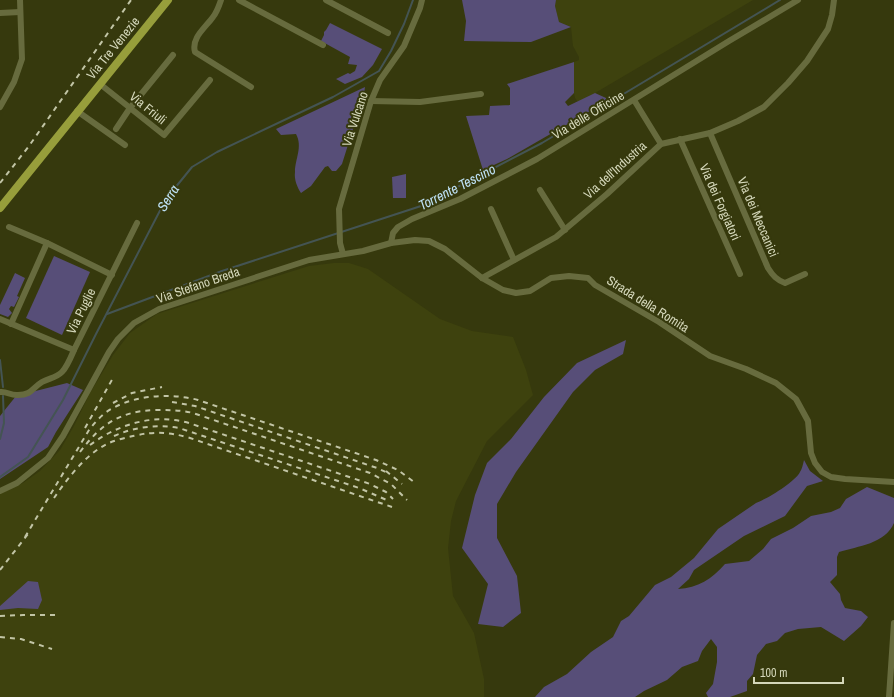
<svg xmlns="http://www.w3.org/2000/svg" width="894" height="697" font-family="'Archivo Narrow',sans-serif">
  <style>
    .built { fill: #3e420e }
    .green { fill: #574e78 }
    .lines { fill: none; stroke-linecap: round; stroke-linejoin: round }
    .stream { stroke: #445453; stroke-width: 2 }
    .minor { stroke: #676b3e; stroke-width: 6 }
    .major { stroke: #979e3b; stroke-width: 8 }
    .rail { stroke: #c2c5a6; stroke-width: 2; stroke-dasharray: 5 5; stroke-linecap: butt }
    .labels { text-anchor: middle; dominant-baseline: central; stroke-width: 4; stroke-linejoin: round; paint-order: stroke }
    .street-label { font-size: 13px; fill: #d4d7ba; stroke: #36390d }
    .water-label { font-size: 14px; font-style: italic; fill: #bee1f5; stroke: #36390d }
  </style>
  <rect width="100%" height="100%" fill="#36390d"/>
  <g class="built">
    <polygon points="556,0 753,0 595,93 578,102 575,98 574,93 574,62 579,60 579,57 573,46 571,27 559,22 555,6"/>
    <polygon points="334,263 349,263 368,269 440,319 472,331 513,337 526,370 533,395 487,441 456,501 451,521 448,548 453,596 474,633 484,679 484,697 0,697 0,494 23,483 40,471 60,450 74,426 90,393 113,355 130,333 157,314 309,266"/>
  </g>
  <g class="green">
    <polygon points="462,0 556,0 555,6 559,22 571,27 531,42 464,41 466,21"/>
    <polygon points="330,23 382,49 373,65 362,77 345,84 336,79 348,73 350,74 355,71 357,65 348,64 350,57 321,41 324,35 324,32 326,30"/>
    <polygon points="574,62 574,93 565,102 568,106 595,93 606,98 606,102 507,159 483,170 466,116 489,115 490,106 510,105 510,88 507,84"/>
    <path d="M365,87L364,94L342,164L336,171H332L328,166L325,167L311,186L301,193C297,187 294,179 295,172C295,159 303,147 296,134L281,135L276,129Z"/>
    <polygon points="406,174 406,198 393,198 392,177"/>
    <polygon points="54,256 90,272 62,335 26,318"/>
    <polygon points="15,273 25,278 17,296 19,297 14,307 11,306 9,309 12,313 8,317 0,314 0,305"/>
    <polygon points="626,340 623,354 595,370 573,392 516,472 497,504 497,538 517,576 521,613 503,627 478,624 488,584 462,548 475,495 487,463 511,439 544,397 577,363"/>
    <polygon points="67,383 83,390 56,432 48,447 0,479 0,416 16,396"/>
    <path d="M804,460L810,471L823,481L807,486L785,516L744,536L694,570L689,579L678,589C698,588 712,579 725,564L749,561L763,549L771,539L793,528L811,516L831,512L840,508L846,499L867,487L894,498C894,505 894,517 894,523C885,544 858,546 839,552L837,557V575L830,582L840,594L841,600L845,608L861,611L868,617L861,626L844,641L821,627L798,629L785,633L777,641L766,644L757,655L753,674L747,681V691L730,697H708L706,693L713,684L717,662V647L711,639L702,651L698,661L682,667L667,680L644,691L635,697H535L544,687L567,674L591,652L613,637L621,621L629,616L655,585L671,577L694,558L718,529L756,503C767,499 795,482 800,472C802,469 803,464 804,460Z"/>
    <polygon points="28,581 38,582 42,600 38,609 18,608 0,610 0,606"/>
  </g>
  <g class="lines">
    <g class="stream">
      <polyline points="107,314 222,271 421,206 542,143 780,0"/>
      <polyline points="0,360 3,387"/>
      <polyline points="0,439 4,423 3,396"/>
      <polyline points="0,477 28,457 63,400 96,334 166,199 192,167 217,152 333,97 379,71 391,51 404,24 413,0"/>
    </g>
    <g class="minor">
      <path d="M221,0C219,6 217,12 213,17C205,28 191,38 195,52L251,87"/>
      <polyline points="239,0 323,45"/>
      <polyline points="326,0 388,33"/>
      <polyline points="0,13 20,12"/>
      <polyline points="100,84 164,135 210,80"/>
      <polyline points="634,100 661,144"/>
      <polyline points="371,101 420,102 481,94"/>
      <polyline points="0,107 14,82 22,59 20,0"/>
      <polyline points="77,111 125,145"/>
      <polyline points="116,129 130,108 173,55"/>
      <path d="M710,133L768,268C773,276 777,280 785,283L805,274"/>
      <polyline points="680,139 740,274"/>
      <polyline points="540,190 565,230"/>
      <polyline points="491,209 514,260"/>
      <polyline points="9,227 47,243 112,275"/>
      <polyline points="391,243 393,233 398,227 412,219 460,199 537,159 729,41 798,0"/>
      <polyline points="343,254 340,243 339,209 371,101 380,80 404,46 420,8 422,0"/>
      <polyline points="482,278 556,237 607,194 661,144 710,133 738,121 764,107 788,83 807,61 828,29 832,15 834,0"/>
      <polyline points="0,319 74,350 137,223"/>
      <polyline points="11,324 47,243"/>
      <path d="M0,392C7,391 11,396 18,395C32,395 32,388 42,382C49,378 56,378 62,372C67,367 71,357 74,350"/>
      <polyline points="0,491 17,483 48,458 63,436 109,352 118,339 134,323 159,309 309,260 363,251 391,243 415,240 429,241 445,249 482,278 503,290 516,293 530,291 551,278 569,276 588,278 595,285 659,322 710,356 746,369 776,383 796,399 808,421 811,453 815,463 822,472 831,477 845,479 894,482"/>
      <polyline points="889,697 894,623"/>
    </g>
    <polyline class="major" points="0,208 168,0"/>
    <g class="rail">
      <polyline points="0,183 29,146 131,0"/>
      <polyline points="172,402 195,406 377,468 390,474"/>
      <polyline points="113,403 132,393 162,387"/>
      <polyline points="85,428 113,378"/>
      <path d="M114,436C134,427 157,424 179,428L359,488L389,501"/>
      <path d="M90,445C118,424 155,413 189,423L370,484L386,492L393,499"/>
      <path d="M80,452C101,424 120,411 156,410C169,410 181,410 193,413L370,473L391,484L407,500"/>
      <polyline points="386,471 402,484"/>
      <path d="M54,498C67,479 86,454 107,444C115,440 125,438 133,436C155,431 169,432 190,438L392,507"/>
      <path d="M25,537L89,430C96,421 104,412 115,407C138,395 172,393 198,400L376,460L398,470L414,482"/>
      <polyline points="0,570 28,534"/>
      <polyline points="0,616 23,615 56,615"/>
      <polyline points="0,637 21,639 52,649"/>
    </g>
  </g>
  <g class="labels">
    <g class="street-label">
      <text transform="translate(113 48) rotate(-51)">Via Tre Venezie</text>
      <text transform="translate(148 108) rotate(39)">Via Friuli</text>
      <text transform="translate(588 115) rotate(-31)">Via delle Officine</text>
      <text transform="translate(355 119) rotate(-72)">Via Vulcano</text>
      <text transform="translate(615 170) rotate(-42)">Via dell'Industria</text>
      <text transform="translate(720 202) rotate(66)">Via dei Forgiatori</text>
      <text transform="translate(758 217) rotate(67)">Via dei Meccanici</text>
      <text transform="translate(198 285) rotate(-19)">Via Stefano Breda</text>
      <text transform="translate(648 304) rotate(32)">Strada della Romita</text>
      <text transform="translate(81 311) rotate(-64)">Via Puglie</text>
    </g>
    <g class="water-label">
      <text transform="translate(457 187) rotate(-27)">Torrente Tescino</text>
      <text transform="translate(168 198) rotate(-58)">Serra</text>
    </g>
  </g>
  <path d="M754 677v6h89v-6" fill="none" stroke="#d4d7ba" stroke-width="2"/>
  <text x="760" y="677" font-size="12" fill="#d4d7ba" stroke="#36390d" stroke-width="3" paint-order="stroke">100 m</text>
</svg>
